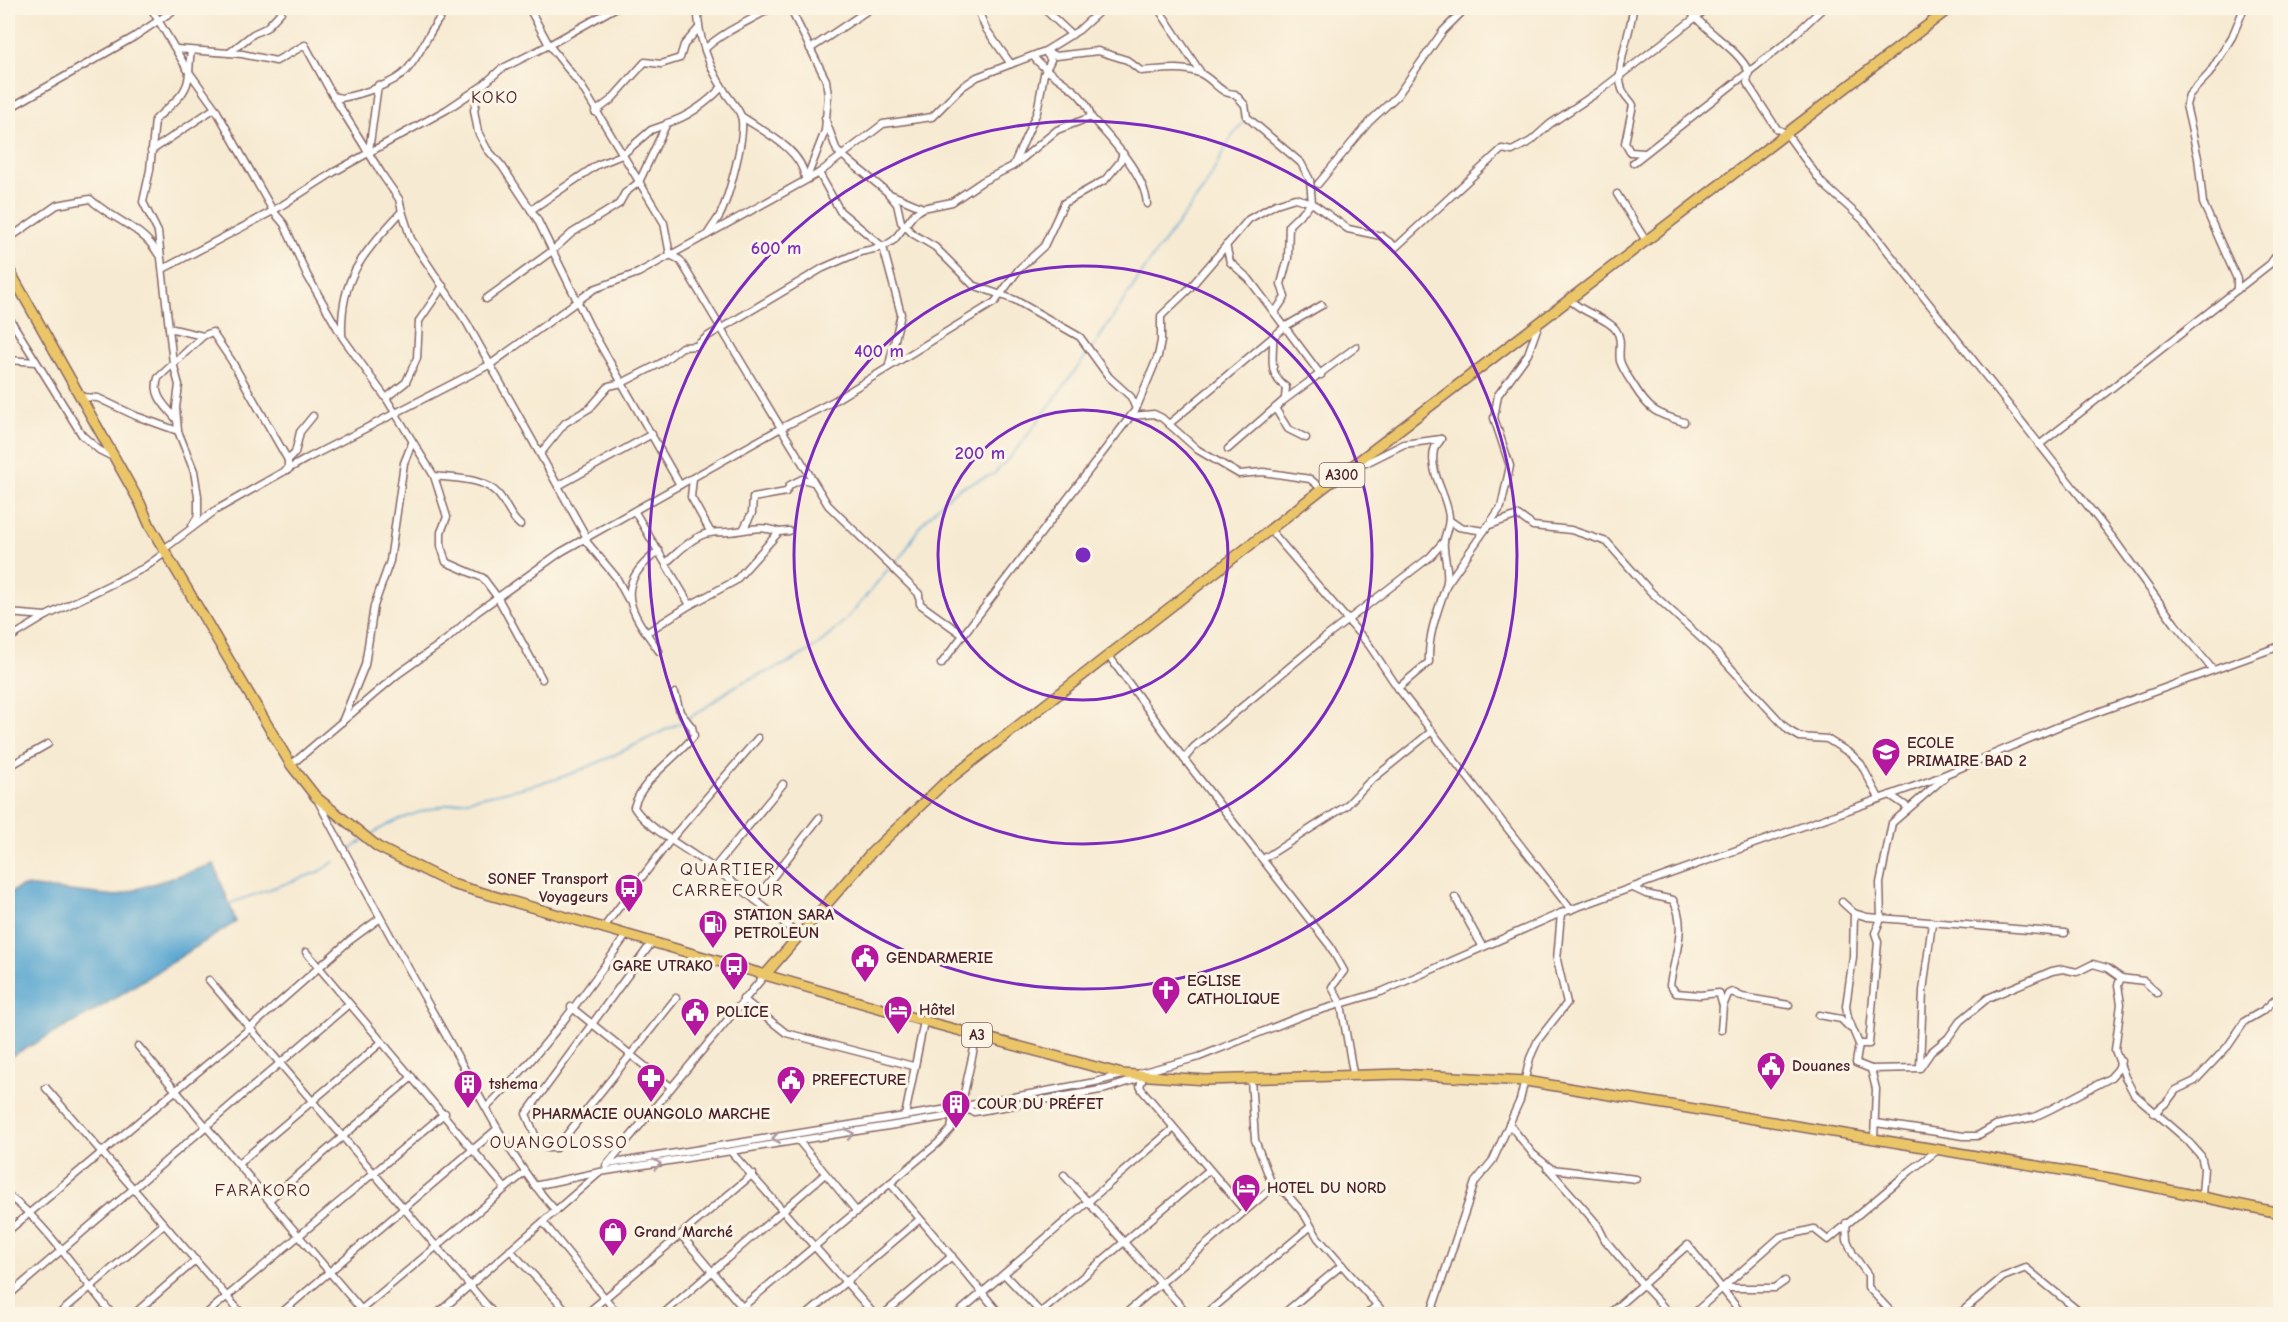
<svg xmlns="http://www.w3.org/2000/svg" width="2288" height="1322" font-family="'Comic Neue',sans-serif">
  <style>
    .water { fill: #56a5d0; stroke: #50627e; stroke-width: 1.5 }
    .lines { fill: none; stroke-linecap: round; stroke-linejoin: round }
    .stream { stroke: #56a5d0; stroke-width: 1.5 }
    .minor-casing { stroke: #876665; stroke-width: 9 }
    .highway-casing { stroke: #876665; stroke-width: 12 }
    .minor { stroke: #fff; stroke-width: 6 }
    .highway { stroke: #ebc669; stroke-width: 9 }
    .oneway { stroke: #ae9aa0 }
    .ring { fill: none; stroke: #7b2cbf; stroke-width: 3 }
    .labels { text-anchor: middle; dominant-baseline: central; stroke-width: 6; stroke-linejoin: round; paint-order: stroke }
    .shield { fill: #fcf5e5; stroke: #7f5f63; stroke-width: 1.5 }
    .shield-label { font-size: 15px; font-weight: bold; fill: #4a1f2b }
    .poi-label { font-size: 16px; font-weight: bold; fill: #4a1f2b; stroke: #fcf5e5; text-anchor: start }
    .neighbourhood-label { font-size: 18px; letter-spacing: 1.5px; fill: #4a1f2b; stroke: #fcf5e5 }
    .centre { fill: #7b2cbf; stroke: #fcf5e5; stroke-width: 3 }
    .ring-label { font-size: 18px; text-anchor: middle; font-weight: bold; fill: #7b2cbf; stroke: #fcf5e5; stroke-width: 6; stroke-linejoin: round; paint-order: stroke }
  </style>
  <rect width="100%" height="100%" fill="#fcf5e5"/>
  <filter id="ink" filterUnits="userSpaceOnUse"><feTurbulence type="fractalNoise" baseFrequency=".0167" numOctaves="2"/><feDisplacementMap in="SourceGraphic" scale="12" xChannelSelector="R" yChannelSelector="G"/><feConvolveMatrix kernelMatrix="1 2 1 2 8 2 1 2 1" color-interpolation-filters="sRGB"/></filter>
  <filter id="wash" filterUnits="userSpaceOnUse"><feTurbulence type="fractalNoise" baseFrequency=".008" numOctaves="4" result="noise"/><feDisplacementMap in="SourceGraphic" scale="24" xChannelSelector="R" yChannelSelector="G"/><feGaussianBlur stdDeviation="1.35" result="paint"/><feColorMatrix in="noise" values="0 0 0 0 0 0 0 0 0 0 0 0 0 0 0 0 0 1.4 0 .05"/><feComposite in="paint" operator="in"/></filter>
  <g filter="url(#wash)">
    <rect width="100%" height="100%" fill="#f7ead2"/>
    <polygon class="water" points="214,864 236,922 89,1014 8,1058 8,893 24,886 116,896"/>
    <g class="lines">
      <g class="stream">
        <polyline points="1092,349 1152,258 1205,187 1231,138 1246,119"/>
        <polyline points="892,565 902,556 920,526 944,500 959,488 994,474 1018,448 1089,352"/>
        <path d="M688,718C705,710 718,697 734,687C754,675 777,670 797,658C837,636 861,602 889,568"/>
        <path d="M371,835C414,803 506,796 559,778C599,765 645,739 684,721"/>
        <polyline points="349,851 362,841"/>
        <polyline points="228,904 321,871 335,861"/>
      </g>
    </g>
  </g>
  <g filter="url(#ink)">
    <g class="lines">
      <g class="minor-casing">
        <g id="minor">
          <polyline points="151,8 187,69 215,108 273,211 284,224 307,275 343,338 386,398 434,476 447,517 441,532 441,546 446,562 483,578 498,598 542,679"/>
          <path d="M698,8C697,35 709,67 724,90C729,99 738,107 741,116C747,133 728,199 720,215C716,222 711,228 707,235"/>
          <polyline points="790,8 826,80 828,95 825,131 806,180"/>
          <polyline points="977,8 986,29 1011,64"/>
          <polyline points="1043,8 1072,35"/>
          <polyline points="1158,8 1201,73"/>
          <path d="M1633,8C1632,30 1614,69 1622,89C1624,95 1630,100 1633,105L1625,143L1630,152L1644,153"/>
          <path d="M1688,8C1704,32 1736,46 1749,72L1747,83L1777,129L1786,133L1822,183L1864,221L2113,538L2175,624L2213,670"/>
          <path d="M706,48C724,31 750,21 771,8"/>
          <path d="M176,49L242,54L276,61L305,45L333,96L341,98C359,95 394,84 406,71C423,52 430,26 448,8"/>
          <polyline points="810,49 871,8"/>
          <path d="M191,51C189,61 190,70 188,80C185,97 166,108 155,120L150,170L143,202L158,232L173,363L179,385L176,408L178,431L194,471L198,496V516L192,526"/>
          <polyline points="229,53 253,34 266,28 281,12 279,8"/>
          <path d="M1033,56C1049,79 1085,87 1091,117"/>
          <polyline points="480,88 474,110 478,132 487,149 502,166 537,219 590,327 680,485"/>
          <path d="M333,96L383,176L399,199L402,211C365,252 340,276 342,334"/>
          <polyline points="8,109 134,37 177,8"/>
          <polyline points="595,112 611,100 645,62 661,64 680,58 684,45 698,29"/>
          <path d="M741,116C762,131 802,149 805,178"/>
          <polyline points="825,118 837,151 887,192 897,204 901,222 913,234 935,247 973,285 1015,300 1080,337 1109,377 1131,397 1136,409"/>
          <polyline points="151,151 215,108"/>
          <polyline points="369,151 378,85"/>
          <polyline points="1633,163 1788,41 1823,8"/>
          <path d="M1016,164L1057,130L1091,117C1110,138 1145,174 1147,204"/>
          <polyline points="819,173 840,211 883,247 901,314 889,365"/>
          <polyline points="1318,184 1369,122 1397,96 1443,31 1466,8"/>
          <polyline points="890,194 923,208"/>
          <polyline points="1617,194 1646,241"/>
          <polyline points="531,210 597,165 622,155 651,130 665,125"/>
          <polyline points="402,211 411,239 467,323 540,454"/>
          <path d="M8,239L57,205L90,199C111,219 143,227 158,254"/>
          <polyline points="1226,245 1230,262 1249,279 1321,375"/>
          <polyline points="163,269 273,211 334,172 446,110 482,86 501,69 549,45 529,8"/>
          <polyline points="2237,290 2237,279 2203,203 2198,158 2186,105 2189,95 2209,74 2232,37 2242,13 2241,8"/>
          <path d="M486,299L552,251L572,233L619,204L625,193L639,182L667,123C687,118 708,102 722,87"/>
          <path d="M1570,300C1584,314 1608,318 1616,330C1623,340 1618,351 1620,361C1623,370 1629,378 1634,386C1649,410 1656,414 1684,422"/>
          <polyline points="1275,312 1285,297 1281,284 1288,258 1289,225 1312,203"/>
          <polyline points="8,316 82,435 99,450 113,457"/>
          <polyline points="169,328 203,336 212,332 231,360 288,460 288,470"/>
          <path d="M1273,337C1274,356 1267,375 1286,387L1285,398"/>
          <polyline points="8,360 36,362"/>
          <polyline points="81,397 98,398 136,416 178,431"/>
          <polyline points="386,398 406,382 417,358 419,321 443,286"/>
          <polyline points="1275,408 1288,429 1306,438"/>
          <polyline points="1131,416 1154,414 1162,418 1198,450 1239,474 1263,472 1310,479 1322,489"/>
          <path d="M176,419C166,406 152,396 158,378L203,336"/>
          <polyline points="1169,424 1286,326 1322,305"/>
          <polyline points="2039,445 2270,264 2280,250"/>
          <polyline points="1228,449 1283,401 1356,347"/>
          <polyline points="288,460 295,453 300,432 313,416"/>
          <polyline points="1357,464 1366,463 1404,444 1441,439"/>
          <path d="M434,476C455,479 483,477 498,494C507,504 509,516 520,525"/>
          <polyline points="693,478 691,497 710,531"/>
          <polyline points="558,486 652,434"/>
          <polyline points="635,512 690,605"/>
          <polyline points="1449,520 1459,527 1484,531"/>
          <polyline points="1487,526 1518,515 1533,526 1571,530 1607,542 1651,592 1717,653 1788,730 1800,737 1827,739 1851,754 1861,764 1879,798"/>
          <polyline points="744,528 752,513 753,498 786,492 790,485 802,479 813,482"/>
          <polyline points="1271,531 1369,645 1398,688 1571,910"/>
          <polyline points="587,538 540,454 565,423 590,408 609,386 622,383 661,363 682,347 696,346 708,336 823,268 860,252 883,247 894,240 914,214 923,208 952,202 983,181 1013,166 1037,112 1044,74 1051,60 1045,51 1079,30 1103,8"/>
          <polyline points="585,540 616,577 628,599"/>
          <path d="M164,549L216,510L306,459L491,364L594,289L638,273L819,173L883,124L932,117L962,87L977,77L1045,51L1056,56L1098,51L1127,60L1141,71C1160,70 1181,66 1199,73C1213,78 1219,94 1235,94L1245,105L1247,117L1301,163L1310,180L1312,203"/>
          <path d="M659,551C611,586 630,611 659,651"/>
          <path d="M666,563C676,554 687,542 700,536C710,531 717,533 728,532C747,531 759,524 779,532"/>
          <polyline points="1447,584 1501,507 1510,466 1494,418 1498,395 1528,354 1538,326"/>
          <polyline points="8,613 46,616"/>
          <polyline points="646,633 690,605 735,581 779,532 789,531"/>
          <polyline points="963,635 920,604 919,594 828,505 781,428 832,402 995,302 1019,269 1044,246 1064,203 1105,180 1120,162 1123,153"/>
          <polyline points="8,639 46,616 144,568 166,552"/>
          <polyline points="1109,656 1184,759 1330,946 1344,971 1332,987 1341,1004 1353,1073"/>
          <polyline points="941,664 1136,409 1158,356 1161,341 1161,316 1189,289 1249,219 1276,204 1295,198 1312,203 1348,229 1381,236 1396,247 1502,149 1512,151 1531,141 1550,124 1601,90 1708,8"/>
          <path d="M1398,688L1429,662C1428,634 1437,613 1446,586C1451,572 1442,554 1444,540C1446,532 1449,526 1449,517C1447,494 1429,474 1434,450C1435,445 1439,444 1441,439"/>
          <path d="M675,693L680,712L692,727L694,736C676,759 642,778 634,807C645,827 694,854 714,868C743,890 771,912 798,935"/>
          <polyline points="342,722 365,665 374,606 390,561 404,463 412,443"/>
          <polyline points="1184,759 1194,747 1323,639 1430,557 1444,541"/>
          <polyline points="291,765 398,674 446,640 477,612 561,552 781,428 680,260 670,255 664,223 582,87 549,45 615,8"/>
          <polyline points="8,767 48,744"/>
          <polyline points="1890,795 1909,808"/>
          <path d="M318,801C363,887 410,972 458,1057C488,1111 514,1165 556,1211"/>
          <polyline points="1263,859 1346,806 1368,783 1432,731"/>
          <polyline points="714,868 783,784"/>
          <path d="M1633,888L1646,894L1673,900C1688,927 1674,956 1670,985L1676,993L1700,995L1719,993L1723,1006L1721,1030"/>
          <polyline points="1455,897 1482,946"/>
          <polyline points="755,900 819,818"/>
          <polyline points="1842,902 1854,913 1867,917 2065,933"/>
          <polyline points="1854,913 1853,957 1846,1006 1848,1018 1859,1044 1856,1063 1871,1069 1876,1089 1874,1139"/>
          <polyline points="604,927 672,838 758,738"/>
          <polyline points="653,941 526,1114 535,1135 547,1148 556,1148 676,998"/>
          <polyline points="306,952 505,1188"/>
          <polyline points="2121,978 2118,985 2121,1004 2115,1050 2125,1077 2134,1094 2187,1140 2201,1156 2204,1168 2202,1195"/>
          <polyline points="209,980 494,1314"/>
          <polyline points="743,999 786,1033 913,1066"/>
          <polyline points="1724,1004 1728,994 1732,992 1742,997 1789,1005"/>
          <polyline points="571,1007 671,1087"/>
          <polyline points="1819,1015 1841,1019 1850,1028"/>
          <polyline points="1859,1044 1869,1044 1878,942 1875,933 1881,919 1880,883 1892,823 1944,778"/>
          <polyline points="138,1046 365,1314"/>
          <polyline points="1920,1067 1923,991 1932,923"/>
          <polyline points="1871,1069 1920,1068 1931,1052 1948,1038 1960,1021 1988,998 2052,971 2063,969 2077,972 2093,964 2107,968 2121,978 2144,981 2157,993"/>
          <polyline points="1140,1073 1199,1057 1304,1015 1381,992 1561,913 1932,780 2057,727 2280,646"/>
          <polyline points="1143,1078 1140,1086 1142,1090 1245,1211"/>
          <polyline points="1251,1079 1255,1140 1273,1187"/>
          <polyline points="46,1088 242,1314"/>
          <polyline points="961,1107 977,1035"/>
          <path d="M486,1108C540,1056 584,995 627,934"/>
          <polyline points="2154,1113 2167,1102 2176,1090 2195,1081 2228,1046 2245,1021 2264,1010 2280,995"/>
          <polyline points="905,1116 924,1021"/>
          <polyline points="1876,1123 1964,1136 1977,1136 1996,1125 2034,1117 2049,1110 2110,1078 2118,1069 2121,1061"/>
          <polyline points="1509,1124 1533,1154 1552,1169 1636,1179"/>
          <polyline points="798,1140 857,1212"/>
          <polyline points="732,1153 874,1314"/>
          <polyline points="238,1164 382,1042"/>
          <polyline points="608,1164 954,1108 1095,1082 1122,1075"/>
          <polyline points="606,1166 765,975"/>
          <polyline points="1547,1167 1597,1224 1605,1240 1643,1285 1670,1314"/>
          <polyline points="1064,1175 1188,1314"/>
          <polyline points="890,1183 1000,1314"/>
          <polyline points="534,1186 600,1172 945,1117 965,1109 974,1112 1106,1089 1144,1077"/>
          <path d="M8,1196C42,1218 84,1281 112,1314"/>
          <polyline points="269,1200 412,1077"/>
          <polyline points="543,1222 618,1314"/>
          <polyline points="1846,1223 1847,1240 1853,1254 1868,1275 1868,1287 1893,1314"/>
          <polyline points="8,1231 249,1029 349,941 379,919"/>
          <polyline points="681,1235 748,1314"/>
          <polyline points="510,1250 570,1314"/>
          <polyline points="1004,1274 1042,1314"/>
          <polyline points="1722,1288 1775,1288 1785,1281"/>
          <polyline points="8,1296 349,1004"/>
          <polyline points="59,1314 164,1224"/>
          <polyline points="134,1314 196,1260"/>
          <polyline points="206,1314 445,1113"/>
          <polyline points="280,1314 497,1129"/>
          <polyline points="356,1314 524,1173"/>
          <polyline points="437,1314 599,1173"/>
          <polyline points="586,1314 753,1174"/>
          <polyline points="663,1314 825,1174"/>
          <polyline points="734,1314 938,1143 951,1129 954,1112"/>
          <polyline points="808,1314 920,1219"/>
          <polyline points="884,1314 952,1256"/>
          <polyline points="957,1314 1174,1128"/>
          <polyline points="1039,1314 1209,1170"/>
          <polyline points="1125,1314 1273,1187 1285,1192 1304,1214 1318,1238 1385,1314"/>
          <polyline points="1206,1314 1310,1227"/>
          <polyline points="1283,1314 1342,1265"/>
          <polyline points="1367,1314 1377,1305"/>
          <polyline points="1427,1314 1432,1310 1475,1182 1493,1160 1520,1100 1530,1058 1538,1040 1567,1003 1557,960 1561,913"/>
          <polyline points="1609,1314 1688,1245 1742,1314"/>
          <polyline points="1693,1314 1780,1237 1814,1229 1828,1240 1910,1171 1939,1149"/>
          <polyline points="1959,1314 2003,1277 2026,1268 2082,1314"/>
        </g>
      </g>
      <g class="highway-casing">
        <g id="highway">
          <polyline points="8,268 140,503 150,526 291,765 316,797 378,847 452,884 924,1021 1122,1074 1206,1080 1400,1074 1526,1081 2115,1179 2280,1213"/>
          <polyline points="765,975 871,853 942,785 1322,489 1950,8"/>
        </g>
      </g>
      <use href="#minor" class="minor"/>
      <use href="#highway" class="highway"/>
    </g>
    <defs><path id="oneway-chevron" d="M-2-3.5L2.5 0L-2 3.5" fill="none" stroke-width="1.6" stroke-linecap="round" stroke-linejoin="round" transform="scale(1.5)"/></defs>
    <g class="oneway">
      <use href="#oneway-chevron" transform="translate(850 1134) rotate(-10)"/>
      <use href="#oneway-chevron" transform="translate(776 1138) rotate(171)"/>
      <use href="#oneway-chevron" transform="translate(657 1164) rotate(-8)"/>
    </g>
  </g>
  <g class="ring">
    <circle cx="1083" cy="555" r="145"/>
    <circle cx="1083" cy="555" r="289"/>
    <circle cx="1083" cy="555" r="434"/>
  </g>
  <defs>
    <g id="school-pin" transform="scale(1.5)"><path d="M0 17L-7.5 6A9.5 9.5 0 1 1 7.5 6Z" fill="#b5179e" stroke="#fcf5e5"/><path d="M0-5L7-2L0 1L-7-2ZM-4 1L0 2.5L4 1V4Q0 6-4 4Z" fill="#fff"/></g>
    <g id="bus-pin" transform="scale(1.5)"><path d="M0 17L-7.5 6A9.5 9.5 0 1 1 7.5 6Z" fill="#b5179e" stroke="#fcf5e5"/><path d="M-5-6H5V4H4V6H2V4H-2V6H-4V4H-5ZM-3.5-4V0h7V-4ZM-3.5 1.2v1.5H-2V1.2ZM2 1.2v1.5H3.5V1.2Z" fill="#fff"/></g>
    <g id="fuel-pin" transform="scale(1.5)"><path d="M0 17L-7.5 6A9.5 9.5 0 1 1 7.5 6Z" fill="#b5179e" stroke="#fcf5e5"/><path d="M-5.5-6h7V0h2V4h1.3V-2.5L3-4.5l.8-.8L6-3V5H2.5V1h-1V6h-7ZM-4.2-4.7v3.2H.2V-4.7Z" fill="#fff"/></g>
    <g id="civic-pin" transform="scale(1.5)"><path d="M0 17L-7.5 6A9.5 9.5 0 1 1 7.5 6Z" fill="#b5179e" stroke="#fcf5e5"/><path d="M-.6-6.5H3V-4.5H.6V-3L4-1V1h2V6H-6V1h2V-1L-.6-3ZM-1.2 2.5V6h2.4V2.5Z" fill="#fff"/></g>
    <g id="church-pin" transform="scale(1.5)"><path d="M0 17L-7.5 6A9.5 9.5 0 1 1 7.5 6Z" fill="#b5179e" stroke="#fcf5e5"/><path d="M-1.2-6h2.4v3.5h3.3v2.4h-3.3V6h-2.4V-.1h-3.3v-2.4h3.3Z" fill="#fff"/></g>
    <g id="hotel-pin" transform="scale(1.5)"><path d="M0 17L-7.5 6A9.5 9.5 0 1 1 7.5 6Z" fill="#b5179e" stroke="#fcf5e5"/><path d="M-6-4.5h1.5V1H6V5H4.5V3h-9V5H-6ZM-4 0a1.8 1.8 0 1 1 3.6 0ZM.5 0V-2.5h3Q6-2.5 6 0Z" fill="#fff"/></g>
    <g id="pharmacy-pin" transform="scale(1.5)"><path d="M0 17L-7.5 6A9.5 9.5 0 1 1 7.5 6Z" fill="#b5179e" stroke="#fcf5e5"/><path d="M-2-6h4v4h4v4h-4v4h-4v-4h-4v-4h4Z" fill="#fff"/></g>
    <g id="building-pin" transform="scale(1.5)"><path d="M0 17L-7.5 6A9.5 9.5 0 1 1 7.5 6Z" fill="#b5179e" stroke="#fcf5e5"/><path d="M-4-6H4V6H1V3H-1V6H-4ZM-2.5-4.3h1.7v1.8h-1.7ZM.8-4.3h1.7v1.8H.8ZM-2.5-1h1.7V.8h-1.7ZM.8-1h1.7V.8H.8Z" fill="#fff"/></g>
    <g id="shop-pin" transform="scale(1.5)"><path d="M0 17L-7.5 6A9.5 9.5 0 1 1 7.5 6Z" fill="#b5179e" stroke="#fcf5e5"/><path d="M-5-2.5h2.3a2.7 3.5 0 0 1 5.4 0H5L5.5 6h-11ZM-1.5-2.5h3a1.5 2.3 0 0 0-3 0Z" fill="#fff"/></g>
  </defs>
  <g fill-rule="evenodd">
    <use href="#school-pin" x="1886" y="752"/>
    <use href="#bus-pin" x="629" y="888"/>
    <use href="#fuel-pin" x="713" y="924"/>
    <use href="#civic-pin" x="865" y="958"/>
    <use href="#bus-pin" x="734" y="966"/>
    <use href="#church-pin" x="1166" y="990"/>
    <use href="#hotel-pin" x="898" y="1010"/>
    <use href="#civic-pin" x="695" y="1012"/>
    <use href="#civic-pin" x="1771" y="1066"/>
    <use href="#pharmacy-pin" x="651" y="1078"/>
    <use href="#civic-pin" x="791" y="1080"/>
    <use href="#building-pin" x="468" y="1084"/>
    <use href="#building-pin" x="956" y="1104"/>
    <use href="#hotel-pin" x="1246" y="1188"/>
    <use href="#shop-pin" x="613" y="1232"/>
  </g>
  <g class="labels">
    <g class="shield">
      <rect x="1319.5" y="463" width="45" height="24" rx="4.5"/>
      <rect x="962" y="1023" width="30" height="24" rx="4.5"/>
    </g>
    <g class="shield-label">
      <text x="1342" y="475">A300</text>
      <text x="977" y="1035">A3</text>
    </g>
    <g class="poi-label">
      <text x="1907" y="743">ECOLE<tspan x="1907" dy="18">PRIMAIRE BAD 2</tspan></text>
      <text x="608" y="879" text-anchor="end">SONEF Transport<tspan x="608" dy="18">Voyageurs</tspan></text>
      <text x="734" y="915">STATION SARA<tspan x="734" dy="18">PETROLEUN</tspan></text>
      <text x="886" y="958">GENDARMERIE</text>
      <text x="713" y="966" text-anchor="end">GARE UTRAKO</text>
      <text x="1187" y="981">EGLISE<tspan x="1187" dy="18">CATHOLIQUE</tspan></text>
      <text x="919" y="1010">Hôtel</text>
      <text x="716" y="1012">POLICE</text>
      <text x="1792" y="1066">Douanes</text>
      <text x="812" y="1080">PREFECTURE</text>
      <text x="489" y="1084">tshema</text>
      <text x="977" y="1104">COUR DU PRÉFET</text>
      <text x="651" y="1114" text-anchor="middle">PHARMACIE OUANGOLO MARCHE</text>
      <text x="1267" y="1188">HOTEL DU NORD</text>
      <text x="634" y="1232">Grand Marché</text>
    </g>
    <g class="neighbourhood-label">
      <text x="495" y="97">KOKO</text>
      <text x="728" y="869">QUARTIER<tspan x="728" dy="21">CARREFOUR</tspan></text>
      <text x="559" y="1142">OUANGOLOSSO</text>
      <text x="263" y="1190">FARAKORO</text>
    </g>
  </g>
  <circle cx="1083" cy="555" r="9" class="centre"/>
  <g class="ring-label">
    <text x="776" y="254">600 m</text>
    <text x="879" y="357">400 m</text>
    <text x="980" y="459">200 m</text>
  </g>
  <rect width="2288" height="1322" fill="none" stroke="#fcf5e5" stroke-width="30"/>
</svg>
